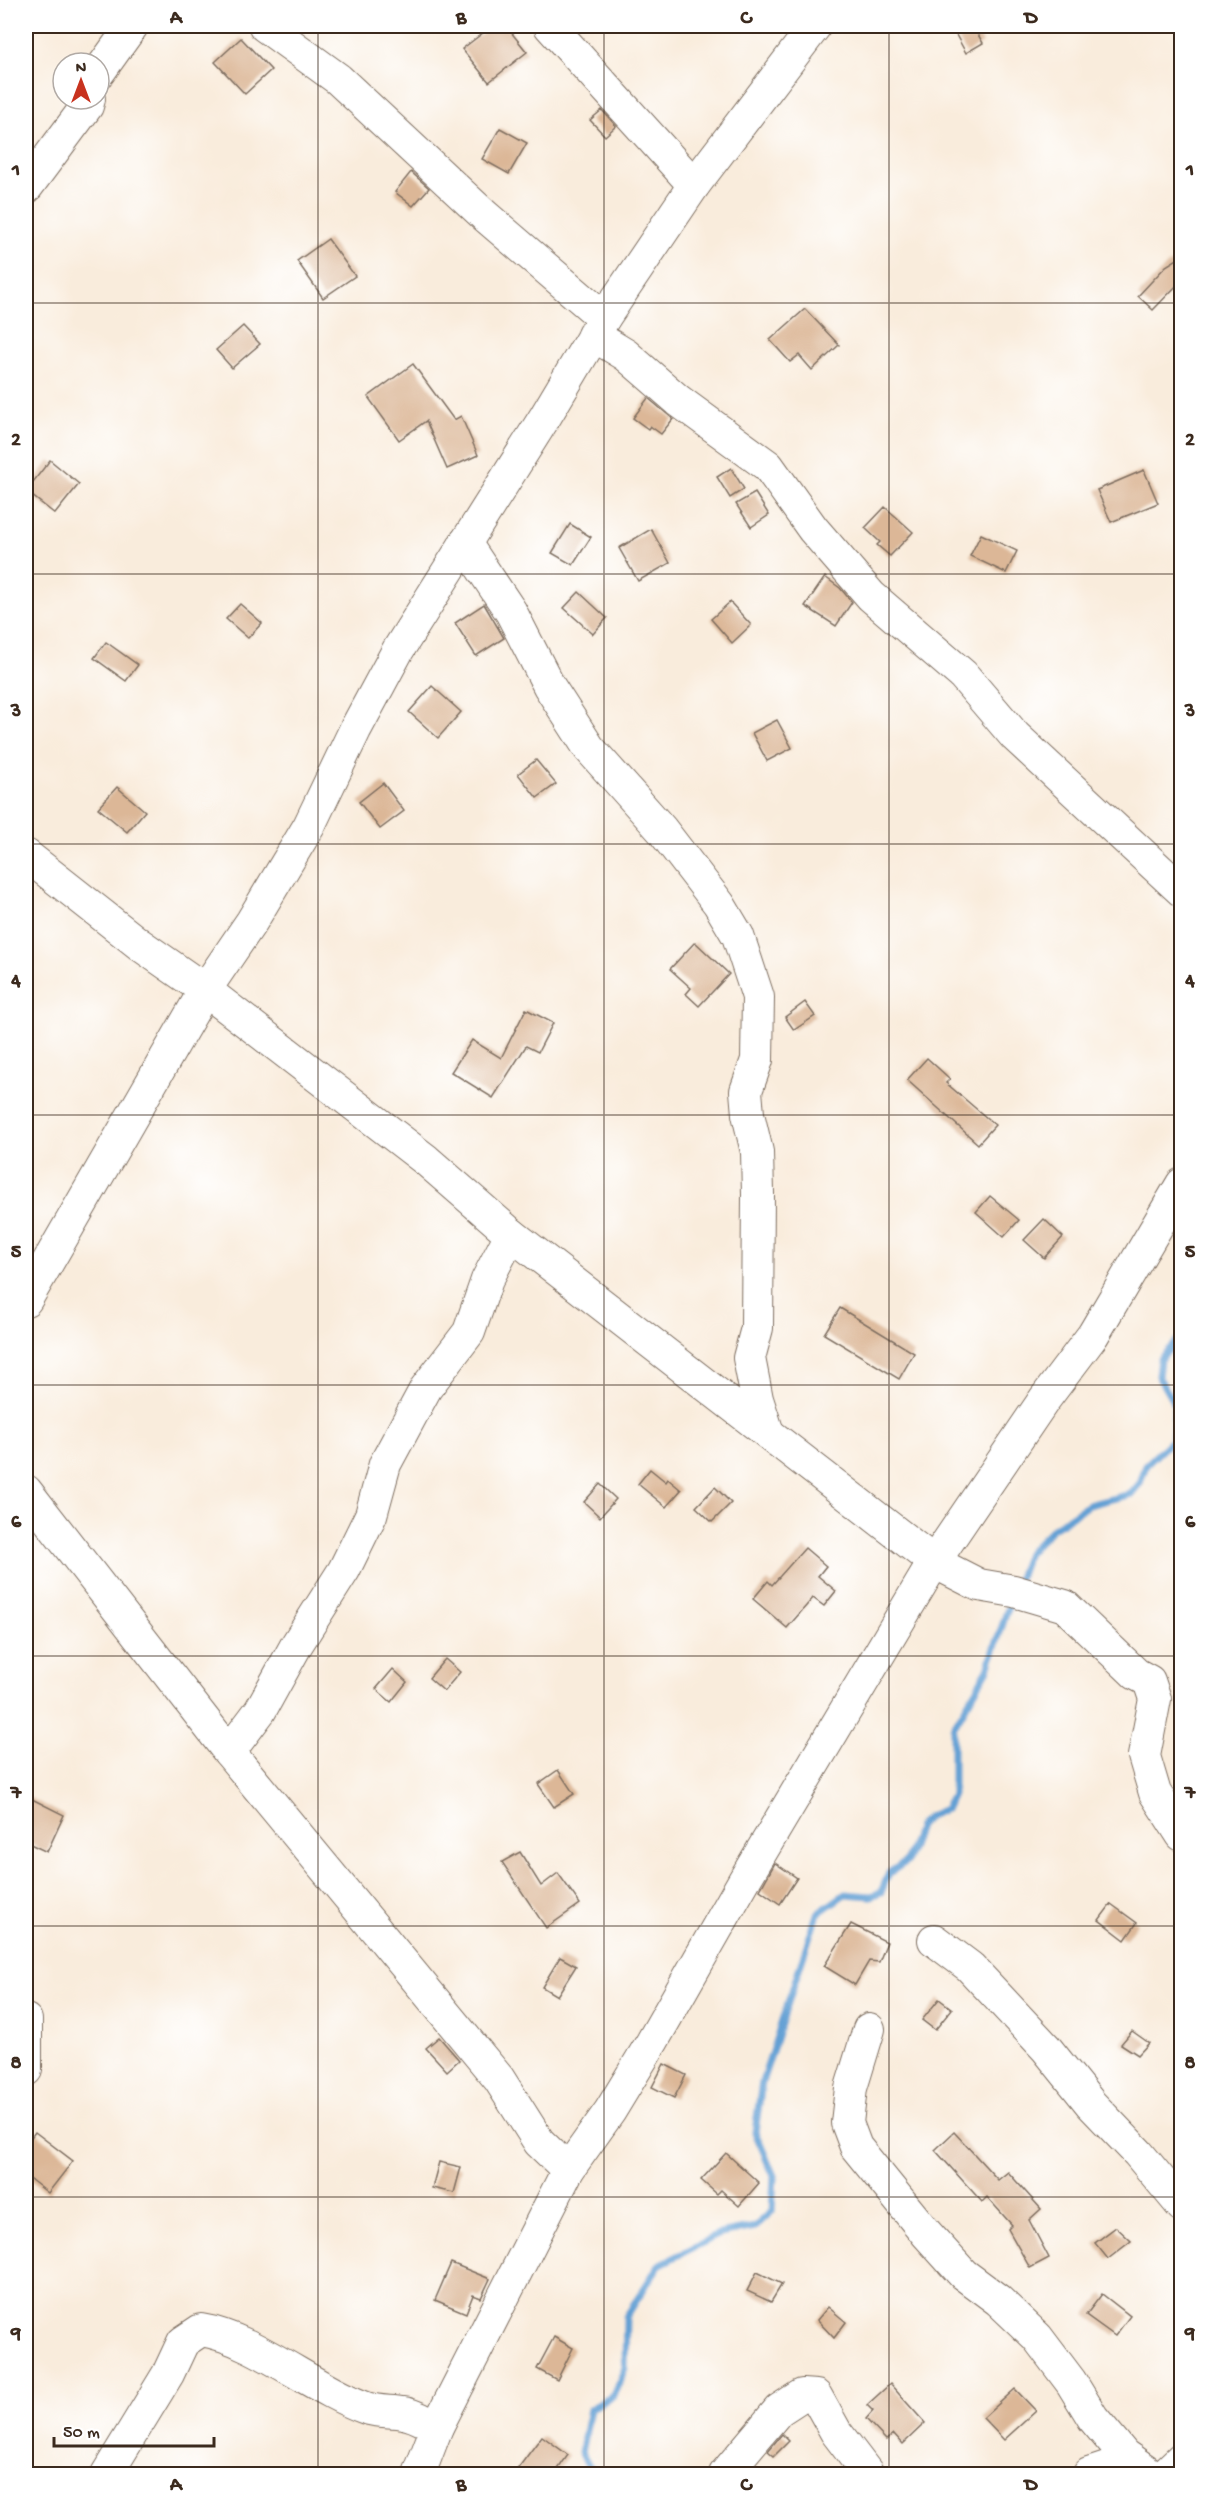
<svg xmlns="http://www.w3.org/2000/svg" width="1207" height="2500" font-family="'Gochi Hand',sans-serif">
  <style>
    .lines { fill: none; stroke-linecap: round; stroke-linejoin: round }
    .stream { stroke: #63a0d4; stroke-width: 7 }
    .building { fill: #dcb797 }
    .minor-casing { stroke: #7e6e60; stroke-width: 34 }
    .minor { stroke: #fff; stroke-width: 32 }
    .grid { fill: none; stroke: #3b2a1e; stroke-width: 1.5; stroke-opacity: 0.55 }
    .neatline { fill: none; stroke: #3b2a1e; stroke-width: 2 }
    .grid-label { font-size: 20px; text-anchor: middle; font-weight: bold; fill: #3b2a1e }
  </style>
  <rect width="100%" height="100%" fill="#fff"/>
  <filter id="ink" filterUnits="userSpaceOnUse"><feTurbulence type="fractalNoise" baseFrequency=".0167" numOctaves="2"/><feDisplacementMap in="SourceGraphic" scale="12" xChannelSelector="R" yChannelSelector="G"/><feConvolveMatrix kernelMatrix="1 2 1 2 8 2 1 2 1" color-interpolation-filters="sRGB"/></filter>
  <filter id="wash" filterUnits="userSpaceOnUse"><feTurbulence type="fractalNoise" baseFrequency=".008" numOctaves="4" result="noise"/><feDisplacementMap in="SourceGraphic" scale="24" xChannelSelector="R" yChannelSelector="G"/><feGaussianBlur stdDeviation="1.35" result="paint"/><feColorMatrix in="noise" values="0 0 0 0 0 0 0 0 0 0 0 0 0 0 0 0 0 1.4 0 .05"/><feComposite in="paint" operator="in"/></filter>
  <g filter="url(#wash)">
    <rect width="100%" height="100%" fill="#f9ecdc"/>
    <g class="lines">
      <g class="stream">
        <polyline points="1017,1583 1028,1553 1052,1529 1088,1505 1131,1494 1140,1483 1146,1465 1173,1439 1175,1405 1158,1376 1160,1359 1182,1336"/>
        <polyline points="593,2474 581,2452 590,2409 613,2396 625,2368 626,2317 659,2265 720,2234 755,2227 772,2211 774,2176 755,2132 762,2082 817,1914 845,1894 871,1896 881,1892 889,1873 907,1861 919,1826 929,1816 945,1809 953,1795 953,1728 988,1669 1011,1599"/>
      </g>
    </g>
    <g id="blocks">
      <g class="building">
        <polygon points="492,26 506,26 527,52 489,82 462,49"/>
        <polygon points="951,26 973,26 983,43 966,53"/>
        <polygon points="241,38 271,70 245,94 215,62"/>
        <polygon points="602,110 616,126 605,136 590,120"/>
        <polygon points="500,128 527,143 509,174 482,159"/>
        <polygon points="411,172 429,188 413,206 395,192"/>
        <polygon points="328,239 355,276 323,298 297,261"/>
        <polygon points="1182,256 1182,280 1153,310 1138,296 1166,266"/>
        <polygon points="805,309 839,345 812,370 799,355 790,362 770,340"/>
        <polygon points="243,326 260,344 232,368 216,350"/>
        <polygon points="413,364 454,420 461,416 478,455 447,469 426,421 399,440 368,397"/>
        <polygon points="648,398 673,419 661,434 650,426 648,429 633,418"/>
        <polygon points="50,460 79,484 55,514 26,491"/>
        <polygon points="731,468 744,489 730,498 717,477"/>
        <polygon points="1144,470 1158,503 1111,522 1097,490"/>
        <polygon points="755,493 769,515 751,527 736,504"/>
        <polygon points="885,507 913,532 890,556 877,545 880,542 865,528"/>
        <polygon points="570,524 591,537 573,565 552,553"/>
        <polygon points="651,529 670,563 638,581 619,548"/>
        <polygon points="981,534 1017,551 1006,573 970,556"/>
        <polygon points="825,577 840,588 852,602 836,626 805,606"/>
        <polygon points="579,592 607,618 593,634 564,608"/>
        <polygon points="730,602 751,625 732,643 711,619"/>
        <polygon points="240,604 262,623 248,638 226,619"/>
        <polygon points="484,604 504,638 476,656 455,623"/>
        <polygon points="106,642 138,665 126,681 94,658"/>
        <polygon points="432,686 461,712 438,738 409,712"/>
        <polygon points="777,720 792,748 767,761 752,733"/>
        <polygon points="536,760 556,784 537,798 518,774"/>
        <polygon points="383,783 404,811 380,829 359,802"/>
        <polygon points="117,787 145,811 127,832 98,808"/>
        <polygon points="695,942 729,974 699,1006 686,994 691,988 670,969"/>
        <polygon points="805,1002 815,1016 794,1030 785,1017"/>
        <polygon points="526,1009 553,1023 538,1052 526,1046 493,1098 451,1072 472,1040 501,1058"/>
        <polygon points="927,1058 950,1079 946,1083 995,1125 978,1144 907,1080"/>
        <polygon points="990,1196 1019,1220 1004,1237 976,1212"/>
        <polygon points="1044,1219 1063,1237 1044,1258 1024,1240"/>
        <polygon points="840,1308 914,1353 899,1379 824,1334"/>
        <polygon points="650,1469 666,1482 668,1479 681,1490 666,1507 638,1484"/>
        <polygon points="600,1484 616,1499 600,1517 584,1502"/>
        <polygon points="715,1487 731,1503 712,1522 696,1507"/>
        <polygon points="805,1548 826,1566 818,1576 836,1591 824,1606 813,1598 787,1628 753,1599 768,1581 772,1585"/>
        <polygon points="445,1659 460,1672 444,1691 429,1678"/>
        <polygon points="393,1669 407,1682 391,1702 376,1689"/>
        <polygon points="558,1770 574,1794 554,1807 538,1784"/>
        <polygon points="26,1796 64,1815 47,1852 26,1842"/>
        <polygon points="520,1852 541,1886 558,1873 580,1904 546,1928 502,1862"/>
        <polygon points="775,1863 797,1878 780,1904 760,1890"/>
        <polygon points="1111,1904 1137,1923 1125,1940 1099,1920"/>
        <polygon points="851,1924 887,1942 879,1962 869,1961 855,1985 824,1966"/>
        <polygon points="560,1957 576,1966 557,1996 542,1987"/>
        <polygon points="939,1999 952,2009 935,2030 922,2020"/>
        <polygon points="1132,2031 1149,2043 1138,2055 1121,2044"/>
        <polygon points="439,2037 459,2060 447,2071 426,2048"/>
        <polygon points="664,2064 686,2075 674,2098 652,2087"/>
        <polygon points="35,2132 73,2161 48,2193 26,2176 26,2144"/>
        <polygon points="954,2132 998,2180 1008,2172 1041,2209 1029,2220 1049,2258 1030,2268 1008,2229 1012,2225 987,2197 982,2202 935,2150"/>
        <polygon points="726,2153 759,2183 739,2206 721,2190 717,2194 701,2180"/>
        <polygon points="439,2162 461,2167 454,2193 432,2188"/>
        <polygon points="1116,2227 1131,2241 1108,2259 1095,2243"/>
        <polygon points="451,2263 490,2279 481,2298 473,2295 466,2313 435,2300"/>
        <polygon points="757,2272 782,2284 771,2302 747,2291"/>
        <polygon points="1102,2294 1130,2316 1115,2336 1086,2315"/>
        <polygon points="828,2307 846,2322 834,2338 817,2320"/>
        <polygon points="554,2337 573,2348 557,2380 537,2369"/>
        <polygon points="890,2384 925,2423 903,2444 894,2434 886,2440 866,2419 873,2411 867,2405"/>
        <polygon points="1015,2389 1036,2411 1004,2440 983,2418"/>
        <polygon points="782,2434 789,2441 774,2456 768,2451"/>
        <polygon points="542,2436 568,2455 554,2475 513,2475"/>
      </g>
    </g>
  </g>
  <g filter="url(#ink)">
    <use href="#blocks" fill-opacity="0" stroke="#7e6e60" stroke-width="1.5"/>
    <g class="lines">
      <g class="minor-casing">
        <g id="minor">
          <polyline points="265,26 338,79 484,215 604,318"/>
          <polyline points="550,26 694,185"/>
          <polyline points="99,72 132,26"/>
          <polyline points="26,188 87,106 89,99"/>
          <polyline points="593,335 626,355 679,401 768,466 813,529 871,596 963,675 1015,736 1182,891"/>
          <polyline points="465,543 511,612 549,686 589,748 662,830 719,904 738,936 758,997 757,1060 746,1091 748,1114 757,1152 758,1194 757,1328 749,1358 757,1399 768,1433"/>
          <polyline points="26,855 139,944 205,990 426,1160 511,1234 934,1562 979,1585 1014,1591 1065,1606 1136,1674 1149,1681 1155,1699 1144,1756 1155,1793 1182,1835"/>
          <polyline points="26,1300 205,990 252,921 309,826 355,730 398,650 545,417 604,318 694,185 815,26"/>
          <polyline points="26,1491 229,1752 499,2079 539,2142 568,2170"/>
          <polyline points="229,1752 260,1711 297,1644 344,1570 371,1515 385,1464 426,1388 469,1332 487,1280 511,1234"/>
          <polyline points="934,1940 970,1967 1046,2048 1091,2104 1138,2153 1182,2206"/>
          <polyline points="26,2020 26,2070"/>
          <polyline points="869,2029 851,2088 847,2123 856,2147 926,2233 963,2274 998,2300 1037,2337 1071,2382 1093,2418 1124,2455 1151,2474"/>
          <path d="M107,2474L168,2374L183,2342L201,2330C254,2338 313,2389 366,2408C377,2412 391,2411 403,2413C414,2414 426,2422 437,2427"/>
          <polyline points="419,2474 437,2427 568,2170 610,2111 652,2042 745,1879 934,1562 1044,1400 1093,1335 1182,1184"/>
          <polyline points="725,2474 779,2410 802,2395 816,2396 836,2432 868,2474"/>
          <polyline points="1089,2474 1131,2460"/>
          <polyline points="1165,2474 1182,2458"/>
        </g>
      </g>
      <use href="#minor" class="minor"/>
    </g>
  </g>
  <path class="grid" d="M318,26V2474M604,26V2474M889,26V2474M26,303H1182M26,574H1182M26,844H1182M26,1115H1182M26,1385H1182M26,1656H1182M26,1926H1182M26,2197H1182"/>
  <rect width="1207" height="2500" fill="none" stroke="#fff" stroke-width="66"/>
  <g transform="translate(81 81)"><circle r="28" fill="#ffffff" stroke="#b1aaa5" stroke-width="1.5"/>
  <path d="M0-4.5L10 22L0 15L-10 22Z" fill="#c8321e"/>
  <text y="-9" font-size="16" font-weight="bold" text-anchor="middle" fill="#3b2a1e">N</text>
  </g>
  <path d="M54 2437v9h160v-9" fill="none" stroke="#3b2a1e" stroke-width="3"/>
  <text x="63" y="2437" font-size="18" fill="#3b2a1e" stroke="#ffffff" stroke-width="4.5" paint-order="stroke">50 m</text>
  <rect x="33" y="33" width="1141" height="2434" class="neatline"/>
  <g class="grid-label">
    <text x="176" y="23">A</text>
    <text x="461" y="23">B</text>
    <text x="746" y="23">C</text>
    <text x="1031" y="23">D</text>
    <text x="16" y="175">1</text>
    <text x="1190" y="175">1</text>
    <text x="16" y="445">2</text>
    <text x="1190" y="445">2</text>
    <text x="16" y="716">3</text>
    <text x="1190" y="716">3</text>
    <text x="16" y="986">4</text>
    <text x="1190" y="986">4</text>
    <text x="16" y="1257">5</text>
    <text x="1190" y="1257">5</text>
    <text x="16" y="1527">6</text>
    <text x="1190" y="1527">6</text>
    <text x="16" y="1798">7</text>
    <text x="1190" y="1798">7</text>
    <text x="16" y="2068">8</text>
    <text x="1190" y="2068">8</text>
    <text x="16" y="2339">9</text>
    <text x="1190" y="2339">9</text>
    <text x="176" y="2490">A</text>
    <text x="461" y="2490">B</text>
    <text x="746" y="2490">C</text>
    <text x="1031" y="2490">D</text>
  </g>
</svg>
